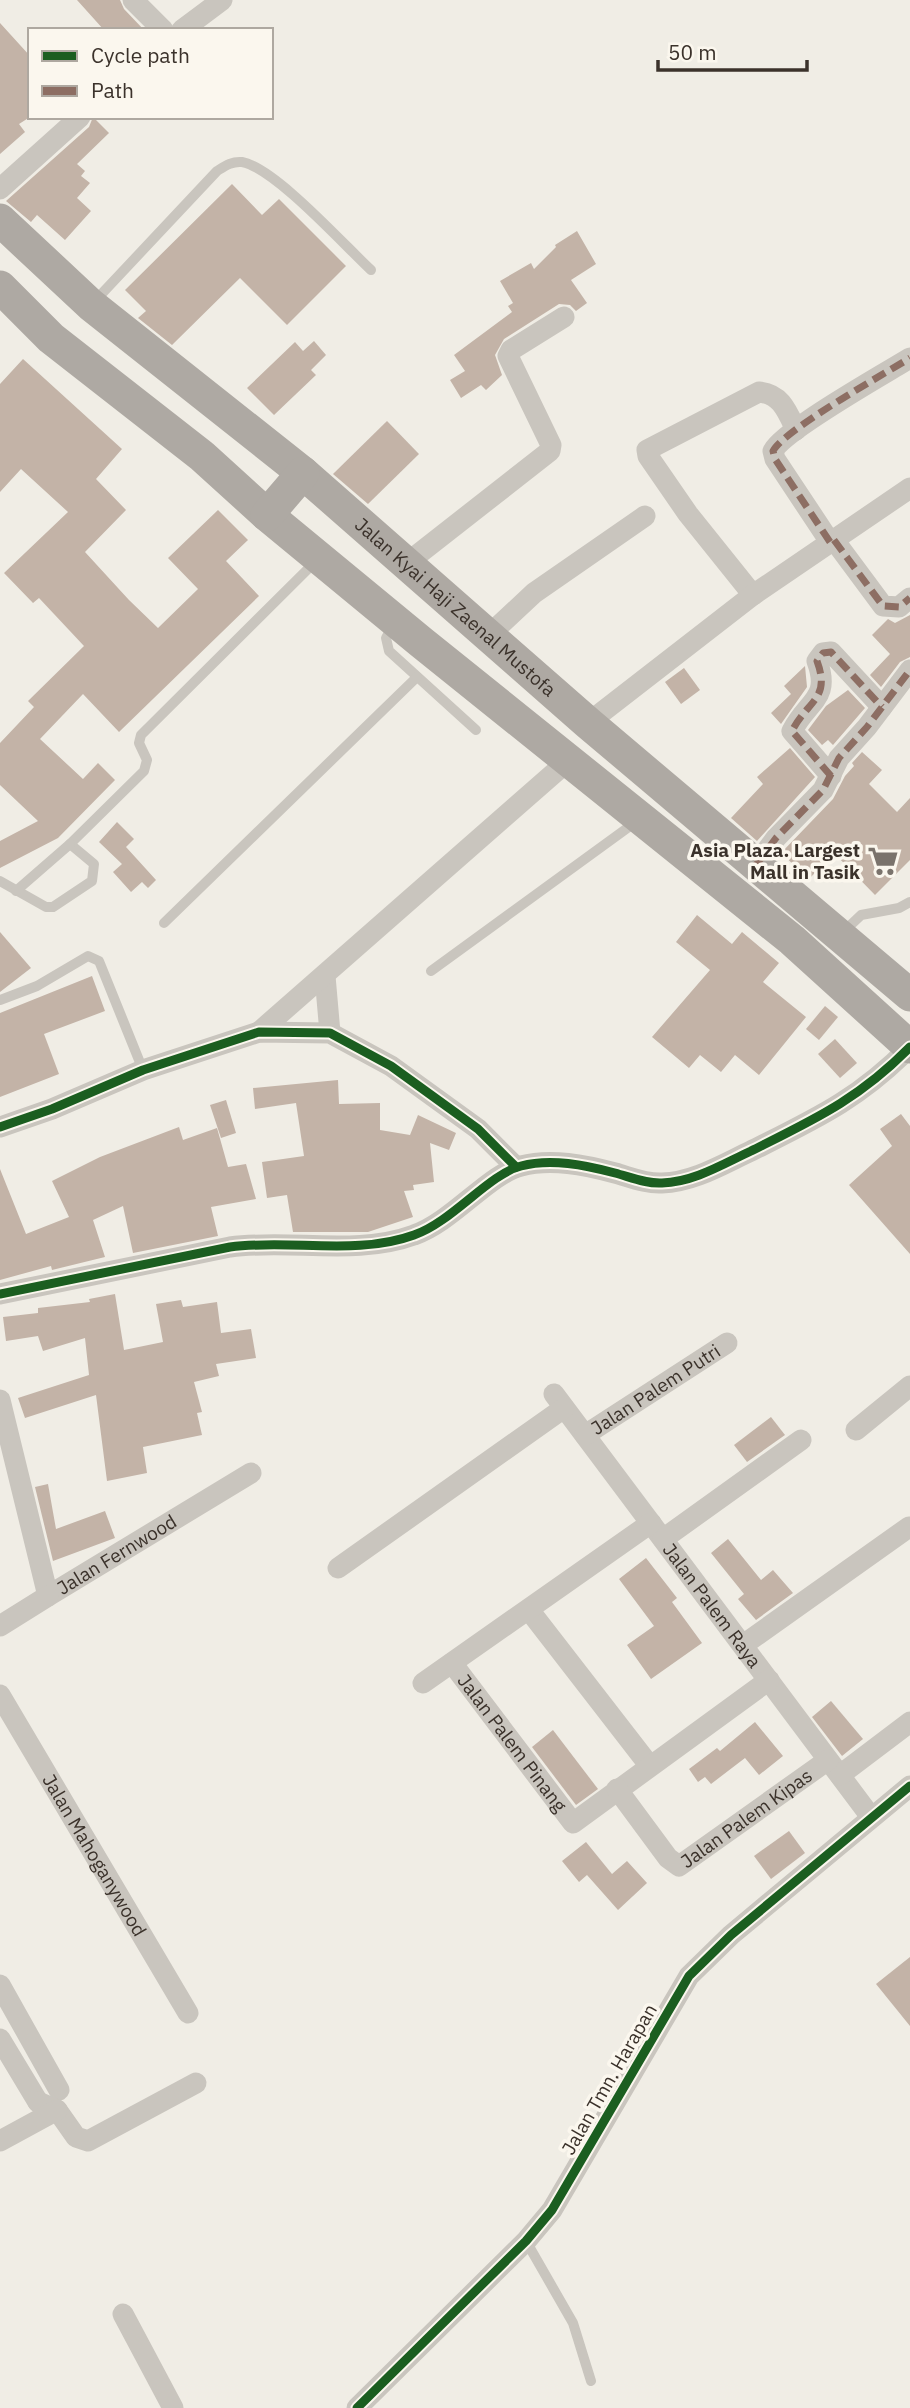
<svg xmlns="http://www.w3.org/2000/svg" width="910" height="2408" font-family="'IBM Plex Sans',sans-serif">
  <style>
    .building { fill: #c3b3a7 }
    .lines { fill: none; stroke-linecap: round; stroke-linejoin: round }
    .lane { stroke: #c9c5be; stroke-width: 10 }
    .street { stroke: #c9c5be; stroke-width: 21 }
    .primary { stroke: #aea9a3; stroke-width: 33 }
    .quiet { stroke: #8d6e63; stroke-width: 7; stroke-dasharray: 14 7; stroke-linecap: butt }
    .cycleway-casing { stroke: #fbf7ee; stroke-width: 13 }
    .cycleway { stroke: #1b5e20; stroke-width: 9 }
    .labels { text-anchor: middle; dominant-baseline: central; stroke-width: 7; stroke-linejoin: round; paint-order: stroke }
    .street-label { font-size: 19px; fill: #3b322b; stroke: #fbf7ee }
    .poi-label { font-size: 19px; font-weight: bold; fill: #3b322b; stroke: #fbf7ee; text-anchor: end }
  </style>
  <rect width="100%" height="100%" fill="#f0ede5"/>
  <g class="building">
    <polygon points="77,0 120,0 124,9 144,30 104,30"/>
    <polygon points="0,23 30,56 30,117 19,124 25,132 0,154"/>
    <polygon points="93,117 109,133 77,164 85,171 81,176 90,183 77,198 91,211 65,240 37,215 31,222 6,201 89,127"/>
    <polygon points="232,184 262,215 279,199 346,266 287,325 240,278 172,345 138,318 146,311 125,290"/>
    <polygon points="577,231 596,264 571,280 587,303 576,311 570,305 559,304 504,339 495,355 502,375 486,390 481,385 461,398 450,380 465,371 454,355 512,312 508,306 513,303 500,281 531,263 534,269 556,247 555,245"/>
    <polygon points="314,341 326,355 311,370 316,375 274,415 247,388 295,342 303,351"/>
    <polygon points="23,359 122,449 96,479 126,510 85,552 129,600 158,628 198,589 168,558 218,510 248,540 226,561 259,596 119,732 83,694 40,739 83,779 98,763 115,780 58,838 0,868 0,841 38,821 0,785 0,743 34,707 28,701 84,646 39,598 33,603 4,573 68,512 21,469 0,492 0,384"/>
    <polygon points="387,421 419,454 368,504 333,474"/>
    <polygon points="910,615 910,657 900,662 881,687 870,675 890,654 872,635 888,619 895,623"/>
    <polygon points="805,666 807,687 781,724 771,713 791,694 784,686"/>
    <polygon points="684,668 700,690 681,704 665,682"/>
    <polygon points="848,690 865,708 833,745 828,740 822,745 808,730 826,706"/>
    <polygon points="790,748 815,777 757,841 731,818 763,784 757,777"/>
    <polygon points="862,752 882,770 869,784 897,812 910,798 910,860 875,895 834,853 809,879 781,853 833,799 845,776 854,766 852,763"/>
    <polygon points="117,822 134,839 126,847 156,880 148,888 142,882 131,892 113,872 122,864 99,842"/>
    <polygon points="697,915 732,944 742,932 779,963 763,982 806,1017 759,1075 735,1055 721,1072 700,1055 689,1068 652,1037 710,970 676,942"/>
    <polygon points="0,932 31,968 0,992"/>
    <polygon points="92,976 105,1011 44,1034 59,1074 0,1097 0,1013"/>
    <polygon points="825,1006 838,1017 819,1040 806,1029"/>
    <polygon points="835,1039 857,1063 840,1078 818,1054"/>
    <polygon points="338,1080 339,1104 380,1103 380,1130 410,1135 418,1115 456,1133 449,1150 430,1143 434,1182 413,1185 414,1190 404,1191 413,1217 368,1232 293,1232 287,1195 267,1198 262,1162 304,1156 296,1103 255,1109 253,1088"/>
    <polygon points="226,1100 236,1133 221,1138 210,1105"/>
    <polygon points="901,1114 910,1126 910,1254 849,1185 892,1146 880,1129"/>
    <polygon points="179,1127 183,1140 217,1128 228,1167 246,1164 256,1199 211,1207 218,1236 133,1253 123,1206 93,1220 105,1257 52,1270 51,1266 0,1280 0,1169 26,1234 69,1217 52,1181 100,1157"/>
    <polygon points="115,1294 124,1350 163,1342 156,1304 181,1300 183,1307 217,1302 221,1333 251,1329 256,1358 216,1364 219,1376 194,1382 202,1412 197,1413 202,1435 143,1447 147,1473 107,1481 96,1395 25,1418 18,1398 89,1375 85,1338 43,1351 38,1336 6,1341 3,1317 38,1313 38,1308 90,1302 89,1299"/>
    <polygon points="771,1417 785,1435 747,1462 734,1445"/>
    <polygon points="48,1484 56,1529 105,1511 115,1538 53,1561 35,1487"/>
    <polygon points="728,1539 761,1580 773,1570 793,1593 756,1620 738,1599 744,1594 711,1553"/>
    <polygon points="646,1558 677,1598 672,1602 702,1643 651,1679 627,1645 654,1626 619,1579"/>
    <polygon points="831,1701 863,1739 842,1756 812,1717"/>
    <polygon points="755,1722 783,1756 759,1775 745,1758 711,1784 705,1777 698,1782 689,1769 717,1748 720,1751"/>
    <polygon points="553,1730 598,1789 576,1805 532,1747"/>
    <polygon points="789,1831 805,1853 771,1879 754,1856"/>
    <polygon points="586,1842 612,1874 627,1861 647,1883 618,1910 587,1875 579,1882 562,1861"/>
    <polygon points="910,1957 910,2026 876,1984"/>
  </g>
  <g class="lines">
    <g class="lane">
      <path d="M93,303L217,171C225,166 232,161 242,162C275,168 344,245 371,270"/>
      <polyline points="394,623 386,638 389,651 476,730"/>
      <polyline points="0,881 46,907 53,907 92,881 94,864 70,844 144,771 147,760 139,743 141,735 316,561"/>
      <polyline points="16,891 70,844"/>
      <polyline points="164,923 417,677"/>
      <polyline points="841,934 861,915 899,908 910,902"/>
      <polyline points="431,971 637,821"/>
      <polyline points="0,1000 37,986 88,956 99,961 143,1070"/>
      <polyline points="526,2241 573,2323 591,2381"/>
    </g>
    <g class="street">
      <polyline points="133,0 163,30"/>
      <polyline points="182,30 222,0"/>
      <polyline points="0,189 80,117"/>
      <polyline points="834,540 883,606 899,607 910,598"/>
      <path d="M830,542L775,459L773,451C784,430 884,374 910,358"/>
      <polyline points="407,563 550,451 551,445 508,356 511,350 564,317"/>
      <path d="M753,595L688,514L648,456L647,450L759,392C781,394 787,411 796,430"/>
      <polyline points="489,635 534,593 645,516"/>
      <polyline points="588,723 753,595 910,488"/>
      <path d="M831,776L792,731C808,700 831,699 817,661L823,653L831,652L882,707"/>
      <polyline points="756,865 776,838 823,790 839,758 867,727 910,670"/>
      <polyline points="325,976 330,1033"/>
      <polyline points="259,1032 569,760"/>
      <polyline points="0,1127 52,1109 143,1070 259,1032 330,1033 391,1066 478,1129 516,1167"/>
      <path d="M0,1294L230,1247C290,1239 357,1256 414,1235C452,1222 489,1174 521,1166C551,1158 585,1165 615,1173C630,1177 646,1184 662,1183C694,1182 723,1164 751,1151C815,1119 859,1099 910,1047"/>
      <path id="s1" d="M554,1394L871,1817"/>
      <path id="s2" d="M0,1400L48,1596L251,1473"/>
      <polyline points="856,1430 910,1386"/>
      <path id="s3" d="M585,1435L727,1343"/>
      <polyline points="663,1539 801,1440"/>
      <polyline points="338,1568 564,1408"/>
      <polyline points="529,1610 649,1765"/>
      <polyline points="0,1626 48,1596"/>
      <polyline points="743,1645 909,1527"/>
      <path id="s4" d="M452,1663L573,1823L769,1680"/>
      <polyline points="423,1683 651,1523"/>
      <path id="s5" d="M0,1695L188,2013"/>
      <polyline points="840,1775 910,1722"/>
      <path id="s6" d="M617,1789L668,1858L679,1866L828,1760"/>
      <polyline points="0,1985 59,2090"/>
      <polyline points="0,2039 38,2102"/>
      <polyline points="38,2102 57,2110 76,2137 88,2141 196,2083"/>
      <polyline points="0,2141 57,2110"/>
      <polyline points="123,2314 173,2408"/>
      <polyline points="357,2408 526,2241 552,2210 689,1976 731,1935 910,1786"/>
    </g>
    <g class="primary">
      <path id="s7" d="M0,220L91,305L303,473L588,723L910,995"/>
      <polyline points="0,287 51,338 202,456 267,515 421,642 792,940 910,1047"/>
      <polyline points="267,515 303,473"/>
    </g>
    <g class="quiet">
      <polyline points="834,540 883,606 899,607 910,598"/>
      <path d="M830,542L775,459L773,451C784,430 884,374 910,358"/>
      <path d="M831,776L792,731C808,700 831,699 817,661L823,653L831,652L882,707"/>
      <polyline points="756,865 776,838 823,790 839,758 867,727 910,670"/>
    </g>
    <g class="cycleway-casing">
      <g id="cycleway">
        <polyline points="0,1127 52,1109 143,1070 259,1032 330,1033 391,1066 478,1129 516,1167"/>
        <path d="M0,1294L230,1247C290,1239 357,1256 414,1235C452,1222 489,1174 521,1166C551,1158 585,1165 615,1173C630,1177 646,1184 662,1183C694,1182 723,1164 751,1151C815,1119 859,1099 910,1047"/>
        <polyline points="357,2408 526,2241 552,2210 689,1976 731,1935 910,1786"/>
      </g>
    </g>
    <use href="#cycleway" class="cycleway"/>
  </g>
  <defs>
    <g id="supermarket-bare" transform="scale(2.415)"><path d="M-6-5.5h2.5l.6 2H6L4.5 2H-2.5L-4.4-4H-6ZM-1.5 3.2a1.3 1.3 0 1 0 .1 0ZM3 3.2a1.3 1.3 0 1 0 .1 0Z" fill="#7a736c" stroke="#fbf7ee" stroke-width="2.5" paint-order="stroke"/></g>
  </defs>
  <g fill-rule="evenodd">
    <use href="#supermarket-bare" x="883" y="861"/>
  </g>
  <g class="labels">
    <g class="street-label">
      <text stroke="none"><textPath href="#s7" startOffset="598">Jalan Kyai Haji Zaenal Mustofa</textPath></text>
      <text stroke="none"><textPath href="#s3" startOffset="84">Jalan Palem Putri</textPath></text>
      <text stroke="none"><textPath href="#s2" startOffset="282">Jalan Fernwood</textPath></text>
      <text stroke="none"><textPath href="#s1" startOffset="264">Jalan Palem Raya</textPath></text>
      <text stroke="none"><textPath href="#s4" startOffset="100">Jalan Palem Pinang</textPath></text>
      <text stroke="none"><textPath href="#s6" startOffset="182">Jalan Palem Kipas</textPath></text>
      <text stroke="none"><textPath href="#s5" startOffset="186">Jalan Mahoganywood</textPath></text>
      <text transform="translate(609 2079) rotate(-60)">Jalan Tmn. Harapan</text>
    </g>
    <g class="poi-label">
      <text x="860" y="850">Asia Plaza. Largest<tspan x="860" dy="22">Mall in Tasik</tspan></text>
    </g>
  </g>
  <rect x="28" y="28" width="245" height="91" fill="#fbf7ee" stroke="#aea8a0" stroke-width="2"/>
  <rect x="42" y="51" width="35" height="10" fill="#1b5e20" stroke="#aea8a0" stroke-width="2"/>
  <text x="91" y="63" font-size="21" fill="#3b322b">Cycle path</text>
  <rect x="42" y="86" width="35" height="10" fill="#8d6e63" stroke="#aea8a0" stroke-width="2"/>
  <text x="91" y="98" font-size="21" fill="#3b322b">Path</text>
  <path d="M658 60v10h149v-10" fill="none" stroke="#3b322b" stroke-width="3.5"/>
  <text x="668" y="60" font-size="21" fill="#3b322b" stroke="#fbf7ee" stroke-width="5" paint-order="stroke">50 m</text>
</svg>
